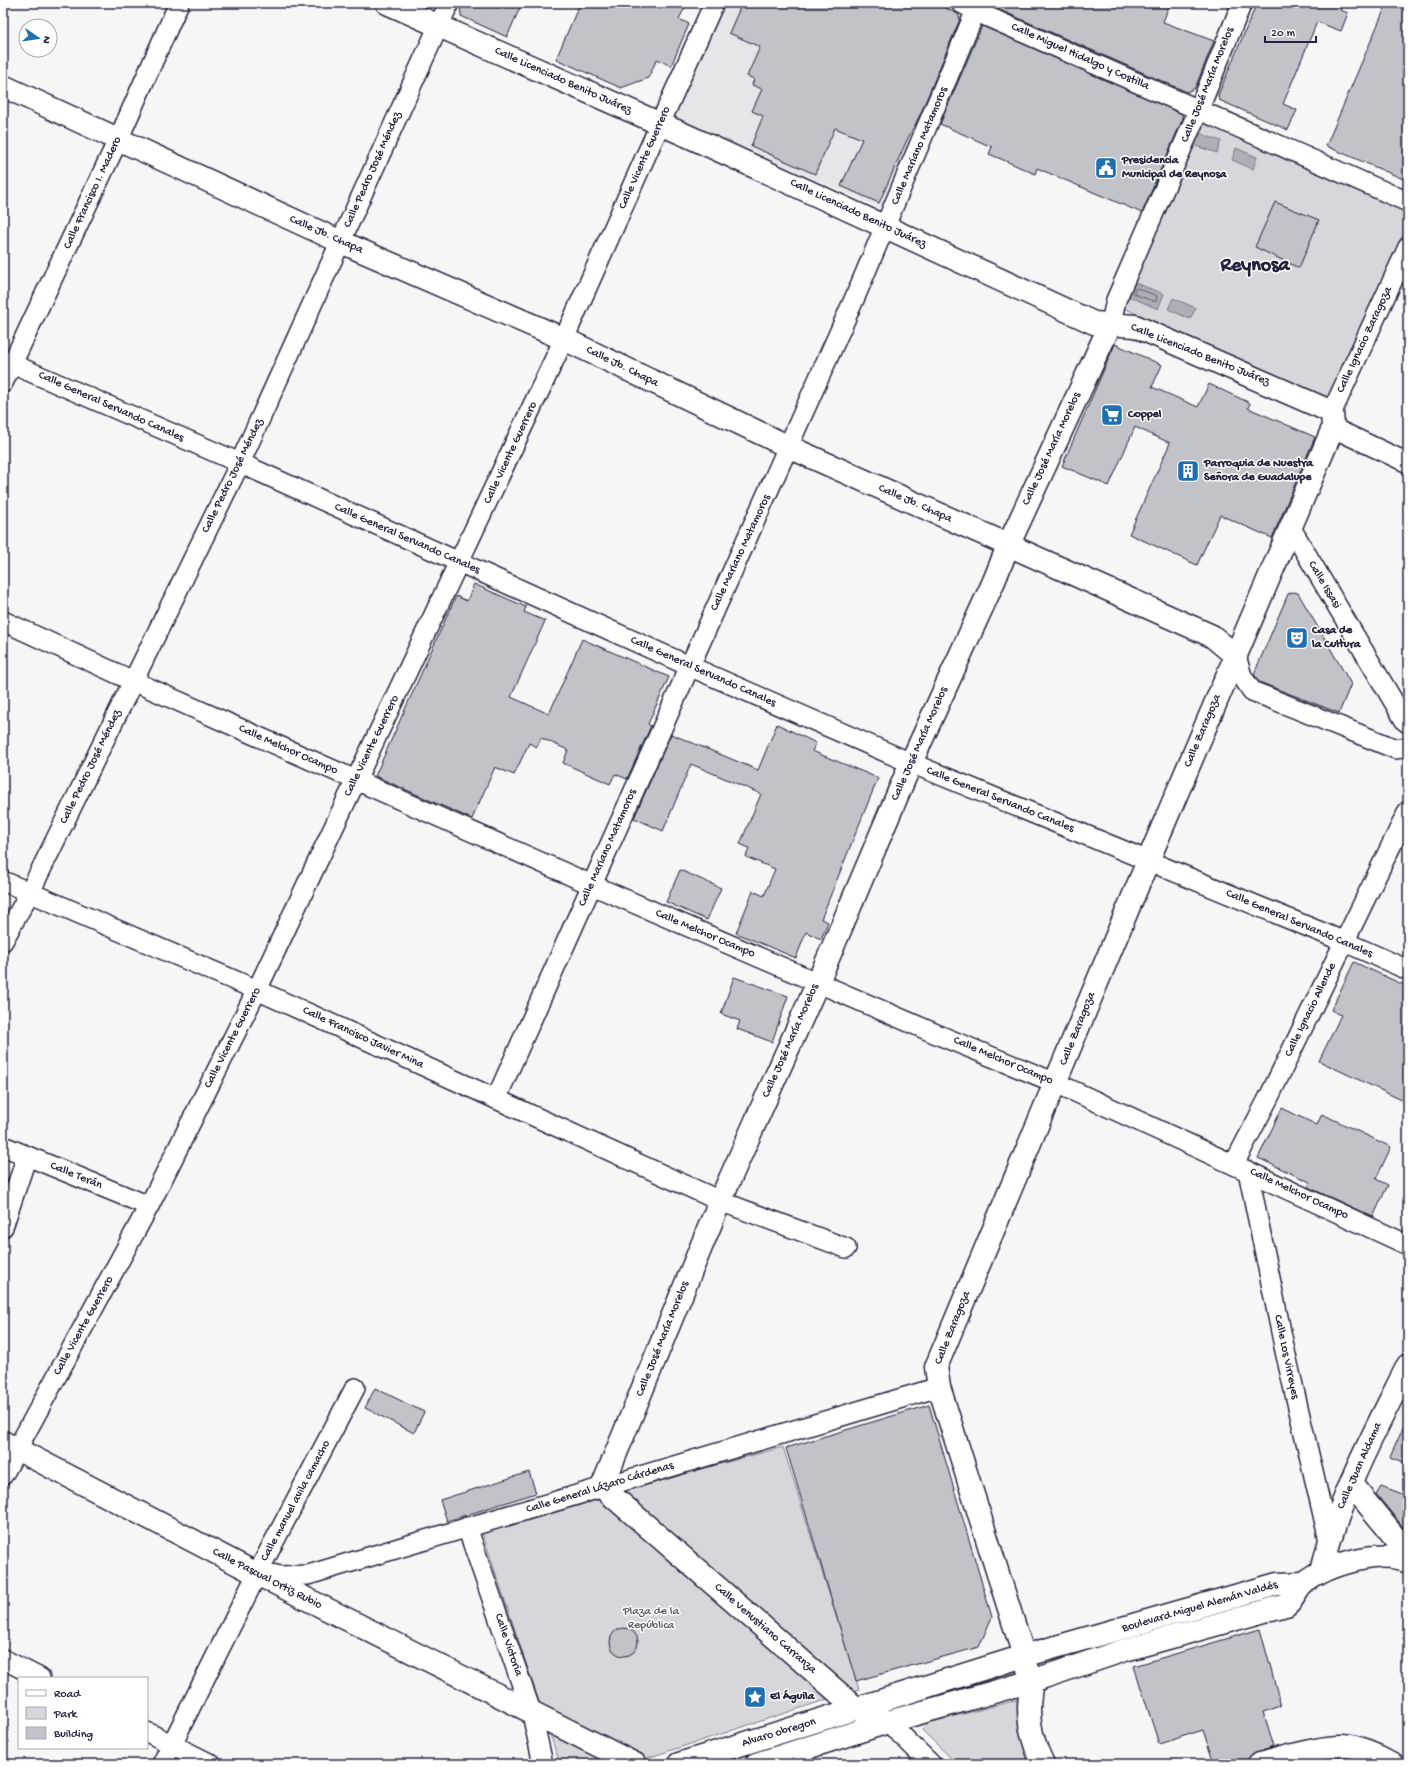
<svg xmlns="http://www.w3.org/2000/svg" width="1411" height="1767" font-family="'Gochi Hand',sans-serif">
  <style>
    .built { fill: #e6e6e9 }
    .green { fill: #d7d7db; stroke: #7c7c8b }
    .water { fill: #aeaeb7; stroke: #767685 }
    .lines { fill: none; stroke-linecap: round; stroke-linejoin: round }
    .shore { stroke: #5a5a6d; stroke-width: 1 }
    .building { fill: #c2c2c9; stroke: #22223b }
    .street-casing { stroke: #22223b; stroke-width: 22 }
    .secondary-casing { stroke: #22223b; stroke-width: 25 }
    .primary-casing { stroke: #22223b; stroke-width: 25 }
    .street { stroke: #fff; stroke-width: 19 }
    .secondary { stroke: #fff; stroke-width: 22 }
    .primary { stroke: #fff; stroke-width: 22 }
    .labels { text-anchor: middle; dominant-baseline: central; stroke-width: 3; stroke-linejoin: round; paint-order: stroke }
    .street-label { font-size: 12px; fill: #22223b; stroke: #fff }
    .poi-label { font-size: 12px; font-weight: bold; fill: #22223b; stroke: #fff; text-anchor: start }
    .park-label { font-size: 12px; fill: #58586b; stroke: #fff }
    .town-label { font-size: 20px; font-weight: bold; fill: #22223b; stroke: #fff }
  </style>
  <rect width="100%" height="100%" fill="#f6f6f7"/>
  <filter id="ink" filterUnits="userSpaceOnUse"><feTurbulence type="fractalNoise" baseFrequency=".025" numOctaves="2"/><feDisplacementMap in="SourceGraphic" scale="8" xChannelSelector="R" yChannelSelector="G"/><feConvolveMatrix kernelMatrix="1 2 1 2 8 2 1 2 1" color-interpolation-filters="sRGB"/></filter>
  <g filter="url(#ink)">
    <polygon class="built" points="720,3 943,3 963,13 965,19 880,208 671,116"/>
    <g class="green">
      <polygon points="1201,120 1408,211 1408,223 1331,399 1119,306"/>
      <polygon points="783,1447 859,1689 629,1764 560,1764 481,1529"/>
      <polygon points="1017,1700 1019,1730 1031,1764 957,1764 922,1730 928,1723"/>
    </g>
    <g class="water">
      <polygon points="1199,133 1221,141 1217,153 1193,145"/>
      <polygon points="1236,148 1257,157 1253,169 1232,160"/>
      <polygon points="1133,282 1164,294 1158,309 1128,296"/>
      <polygon points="1173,298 1196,308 1190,319 1168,309"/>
    </g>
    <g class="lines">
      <polygon class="shore" points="1137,288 1157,296 1156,302 1134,294 1134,292"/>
    </g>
    <g class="building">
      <polygon points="460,3 522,3 507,37 461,16"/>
      <polygon points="580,3 687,3 679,19 689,24 671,66 657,59 648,78 621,88 556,59"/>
      <polygon points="742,3 935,3 958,14 960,19 920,115 907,140 879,203 841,186 862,139 835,128 815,174 751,146 763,116 752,111 762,89 752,85 754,79 747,76 760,47 729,33"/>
      <polygon points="992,3 1170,3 1163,22 1214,41 1195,88 1187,92 991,6"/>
      <polygon points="1257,3 1334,3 1342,6 1340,10 1348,13 1341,31 1317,22 1283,104 1297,110 1288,130 1219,100 1218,95"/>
      <polygon points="1387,3 1408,3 1408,181 1326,146"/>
      <polygon points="982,26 1182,114 1183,118 1142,213 1037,168 1035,174 1008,162 989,154 992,147 940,124"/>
      <polygon points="1275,202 1319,220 1299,268 1255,247"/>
      <polygon points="1115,344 1162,365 1152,387 1198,407 1209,384 1250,403 1248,408 1315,437 1272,538 1220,515 1197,565 1129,534 1170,443 1135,427 1109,486 1062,466"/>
      <polygon points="474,584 526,607 524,612 545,621 511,697 549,714 582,639 669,677 648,724 651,726 627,779 615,774 610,784 563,763 568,750 541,738 537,747 529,743 514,775 495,767 472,819 375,776 456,596 467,601"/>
      <polygon points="1293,592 1298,593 1351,684 1339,713 1259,682 1254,674 1288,594"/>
      <polygon points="777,724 816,743 812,751 878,778 821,919 828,922 821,939 806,932 796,958 736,933 753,891 764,896 775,869 746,857 749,848 740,844 761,794 691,764 663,831 634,818 671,734 758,770"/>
      <polygon points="680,870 721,888 707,920 666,902"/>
      <polygon points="1354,962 1408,987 1408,1103 1319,1061 1341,1015 1331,1010"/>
      <polygon points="734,977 788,996 772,1042 737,1029 740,1021 721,1014"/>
      <polygon points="1282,1108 1317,1125 1322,1114 1391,1147 1376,1179 1388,1185 1373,1217 1308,1187 1310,1182 1258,1158"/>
      <polygon points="375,1388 424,1412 414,1433 365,1408"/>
      <polygon points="929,1405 992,1617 979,1647 856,1681 786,1448"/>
      <polygon points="1408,1417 1408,1464 1390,1457"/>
      <polygon points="529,1472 536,1493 447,1521 440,1500"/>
      <polygon points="1381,1486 1408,1496 1408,1533 1376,1494"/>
      <circle cx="624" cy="1642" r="14"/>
      <polygon points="1260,1629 1281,1706 1263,1712 1274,1747 1251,1755 1247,1764 1214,1764 1203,1730 1159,1744 1134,1666"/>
    </g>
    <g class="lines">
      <g class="street-casing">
        <g id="street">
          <polyline points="961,3 986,16 1408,202"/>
          <polyline points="1111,323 1116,300 1199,109 1242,3"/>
          <polyline points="3,360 240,463 689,666 911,763 1345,942 1408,970"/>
          <polyline points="3,383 118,140 179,3"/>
          <polyline points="1332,412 1408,247"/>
          <polyline points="1333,428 1408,463"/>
          <polyline points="1291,528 1405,721 1408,723"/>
          <polyline points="3,621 133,681 592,885 941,1036 1056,1083 1408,1245"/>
          <polyline points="1236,656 1242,676 1252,691 1396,749 1408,747"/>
          <polyline points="3,881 257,990 720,1201 846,1248"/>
          <polyline points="3,941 30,892 240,463 449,3"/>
          <polyline points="496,1099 856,295 979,3"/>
          <polyline points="3,1146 149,1206"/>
          <polyline points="1234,1164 1268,1099 1408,811"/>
          <polyline points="1248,1171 1285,1351 1329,1541"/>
          <polyline points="3,1227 27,1156"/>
          <polyline points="3,1475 149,1206 257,990 564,339 714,3"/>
          <polyline points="467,1527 532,1714 543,1764"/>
          <polyline points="261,1572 281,1576 308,1575 939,1387"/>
          <polyline points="3,1659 40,1678"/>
          <polyline points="888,1722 931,1764"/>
          <polyline points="147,1732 211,1764"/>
          <polyline points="162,1764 258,1572 355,1388"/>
        </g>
      </g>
      <g class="secondary-casing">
        <g id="secondary">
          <polyline points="387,3 690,137 1094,323 1135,326 1332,412 1333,428 1148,861 936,1367 939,1387 1024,1656"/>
          <polyline points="3,86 341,242 564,339 789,447 1212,636 1236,656"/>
          <polyline points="3,1442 257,1574 635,1764"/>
          <path d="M1322,1571C1338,1498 1375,1431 1408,1365"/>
          <polyline points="888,1722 857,1709 602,1487 720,1201 818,982 911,763 994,581 1008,546 1111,323"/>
        </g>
      </g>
      <g class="primary-casing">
        <g id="primary">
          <polyline points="1351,1484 1408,1553"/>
          <path d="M1028,1669C1034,1686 1029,1692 1029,1709C1029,1730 1034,1746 1043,1764"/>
          <polyline points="679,1764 1024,1656 1277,1584 1304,1583"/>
          <path d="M756,1764L888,1722L1032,1681L1125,1650L1286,1605C1295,1599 1297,1588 1305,1582C1330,1564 1379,1549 1408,1561"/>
          <path d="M1259,1764C1281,1759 1321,1746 1342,1747C1358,1748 1378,1756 1392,1764"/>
        </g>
      </g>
      <use href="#street" class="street"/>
      <use href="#secondary" class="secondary"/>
      <use href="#primary" class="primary"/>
    </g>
  </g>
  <defs>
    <g id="civic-square" transform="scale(1.15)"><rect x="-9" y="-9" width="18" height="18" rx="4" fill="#1f6fb2" stroke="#fff"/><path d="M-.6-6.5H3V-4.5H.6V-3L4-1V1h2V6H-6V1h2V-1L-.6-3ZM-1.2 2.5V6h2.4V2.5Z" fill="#fff"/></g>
    <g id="supermarket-square" transform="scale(1.15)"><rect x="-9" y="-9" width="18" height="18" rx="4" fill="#1f6fb2" stroke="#fff"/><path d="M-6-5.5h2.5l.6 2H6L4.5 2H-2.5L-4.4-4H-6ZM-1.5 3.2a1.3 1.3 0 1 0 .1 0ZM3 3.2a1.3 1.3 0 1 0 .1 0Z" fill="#fff"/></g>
    <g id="building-square" transform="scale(1.15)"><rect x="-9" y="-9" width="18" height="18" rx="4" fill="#1f6fb2" stroke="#fff"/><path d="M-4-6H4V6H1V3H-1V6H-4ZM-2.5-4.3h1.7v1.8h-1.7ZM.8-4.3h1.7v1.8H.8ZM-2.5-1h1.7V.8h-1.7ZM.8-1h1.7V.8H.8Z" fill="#fff"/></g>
    <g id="theatre-square" transform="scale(1.15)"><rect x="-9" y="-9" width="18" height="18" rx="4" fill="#1f6fb2" stroke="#fff"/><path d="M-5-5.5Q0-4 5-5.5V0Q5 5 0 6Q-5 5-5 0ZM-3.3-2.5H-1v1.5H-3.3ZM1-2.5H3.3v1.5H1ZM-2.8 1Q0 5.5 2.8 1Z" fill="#fff"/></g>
    <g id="sight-square" transform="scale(1.15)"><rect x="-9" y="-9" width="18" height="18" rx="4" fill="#1f6fb2" stroke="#fff"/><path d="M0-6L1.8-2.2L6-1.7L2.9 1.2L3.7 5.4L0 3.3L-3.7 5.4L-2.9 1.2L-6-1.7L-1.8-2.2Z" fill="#fff"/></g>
  </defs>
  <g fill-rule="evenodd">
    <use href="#civic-square" x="1106" y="168"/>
    <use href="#supermarket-square" x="1112" y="415"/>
    <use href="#building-square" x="1188" y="471"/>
    <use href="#theatre-square" x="1297" y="638"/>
    <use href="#sight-square" x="755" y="1697"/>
  </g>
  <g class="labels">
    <g class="street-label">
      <text transform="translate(1080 57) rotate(24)">Calle Miguel Hidalgo y Costilla</text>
      <text transform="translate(563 81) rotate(24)">Calle Licenciado Benito Juárez</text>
      <text transform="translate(1208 85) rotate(-68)">Calle José María Morelos</text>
      <text transform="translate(920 146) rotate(-67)">Calle Mariano Matamoros</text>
      <text transform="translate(645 158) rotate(-66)">Calle Vicente Guerrero</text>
      <text transform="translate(373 170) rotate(-66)">Calle Pedro José Méndez</text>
      <text transform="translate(93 193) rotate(-65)">Calle Francisco I. Madero</text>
      <text transform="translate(858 214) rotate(25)">Calle Licenciado Benito Juárez</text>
      <text transform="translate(326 235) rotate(24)">Calle Jb. Chapa</text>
      <text transform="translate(1365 340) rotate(-65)">Calle Ignacio Zaragoza</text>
      <text transform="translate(1200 355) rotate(22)">Calle Licenciado Benito Juárez</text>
      <text transform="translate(622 367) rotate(26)">Calle Jb. Chapa</text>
      <text transform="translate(111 407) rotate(24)">Calle General Servando Canales</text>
      <text transform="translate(1052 449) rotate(-65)">Calle José María Morelos</text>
      <text transform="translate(511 453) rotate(-65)">Calle Vicente Guerrero</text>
      <text transform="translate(233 476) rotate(-64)">Calle Pedro José Méndez</text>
      <text transform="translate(915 504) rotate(24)">Calle Jb. Chapa</text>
      <text transform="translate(407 539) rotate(24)">Calle General Servando Canales</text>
      <text transform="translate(741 553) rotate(-65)">Calle Mariano Matamoros</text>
      <text transform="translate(1324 585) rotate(59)">Calle Issasi</text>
      <text transform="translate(703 672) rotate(24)">Calle General Servando Canales</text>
      <text transform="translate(1203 731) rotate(-67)">Calle Zaragoza</text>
      <text transform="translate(920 744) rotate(-66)">Calle José María Morelos</text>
      <text transform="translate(372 746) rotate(-64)">Calle Vicente Guerrero</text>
      <text transform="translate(288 750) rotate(24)">Calle Melchor Ocampo</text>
      <text transform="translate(91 767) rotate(-64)">Calle Pedro José Méndez</text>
      <text transform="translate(1000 800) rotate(22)">Calle General Servando Canales</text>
      <text transform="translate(608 848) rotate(-66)">Calle Mariano Matamoros</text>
      <text transform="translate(1299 924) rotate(23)">Calle General Servando Canales</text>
      <text transform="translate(705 934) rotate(23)">Calle Melchor Ocampo</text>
      <text transform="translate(1311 1010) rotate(-64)">Calle Ignacio Allende</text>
      <text transform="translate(1078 1029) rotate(-68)">Calle Zaragoza</text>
      <text transform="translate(233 1038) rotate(-63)">Calle Vicente Guerrero</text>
      <text transform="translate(363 1038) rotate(25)">Calle Francisco Javier Mina</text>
      <text transform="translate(791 1041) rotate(-66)">Calle José María Morelos</text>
      <text transform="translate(1003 1061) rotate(23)">Calle Melchor Ocampo</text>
      <text transform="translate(76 1176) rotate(22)">Calle Terán</text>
      <text transform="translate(1299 1194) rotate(25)">Calle Melchor Ocampo</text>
      <text transform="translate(84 1326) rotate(-61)">Calle Vicente Guerrero</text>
      <text transform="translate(953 1328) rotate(-68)">Calle Zaragoza</text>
      <text transform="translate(663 1339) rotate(-68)">Calle José María Morelos</text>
      <text transform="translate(1286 1357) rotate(78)">Calle Los Virreyes</text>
      <text transform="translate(1360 1466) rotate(-66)">Calle Juan Aldama</text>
      <text transform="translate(600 1488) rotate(-17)">Calle General Lázaro Cárdenas</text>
      <text transform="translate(296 1501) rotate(-62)">Calle manuel avila camacho</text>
      <text transform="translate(267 1579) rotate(27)">Calle Pascual Ortiz Rubio</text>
      <text transform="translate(1200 1607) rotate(-16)">Boulevard Miguel Alemán Valdés</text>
      <text transform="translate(765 1629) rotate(41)">Calle Venustiano Carranza</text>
      <text transform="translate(508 1645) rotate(71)">Calle Victoria</text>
      <text transform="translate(779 1733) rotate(-17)">Alvaro obregon</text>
    </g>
    <g class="poi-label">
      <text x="1122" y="161">Presidencia<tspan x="1122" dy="14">Municipal de Reynosa</tspan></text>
      <text x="1128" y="415">Coppel</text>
      <text x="1204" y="464">Parroquia de Nuestra<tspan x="1204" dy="14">Señora de Guadalupe</tspan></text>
      <text x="1312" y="631">Casa de<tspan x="1312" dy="14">la Cultura</tspan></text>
      <text x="770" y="1697">El Águila</text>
    </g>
    <g class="park-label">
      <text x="651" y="1612">Plaza de la<tspan x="651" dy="14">República</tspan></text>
    </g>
    <g class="town-label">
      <text x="1255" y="266">Reynosa</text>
    </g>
  </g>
  <rect width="1411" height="1767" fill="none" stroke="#fff" stroke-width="16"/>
  <rect x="8" y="8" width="1395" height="1751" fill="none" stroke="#22223b" stroke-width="1.5" filter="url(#ink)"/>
  <rect x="18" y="1677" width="130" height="72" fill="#ffffff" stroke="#a7a7b1"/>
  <rect x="26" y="1690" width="20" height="6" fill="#ffffff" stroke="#a7a7b1"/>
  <text x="54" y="1697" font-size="12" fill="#22223b">Road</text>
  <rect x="26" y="1707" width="20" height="12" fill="#d7d7db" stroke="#a7a7b1"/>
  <text x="54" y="1717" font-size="12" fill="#22223b">Park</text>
  <rect x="26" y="1727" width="20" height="12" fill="#c2c2c9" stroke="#a7a7b1"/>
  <text x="54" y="1737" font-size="12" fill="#22223b">Building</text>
  <g transform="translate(38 38) rotate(103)"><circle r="19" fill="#ffffff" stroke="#a7a7b1"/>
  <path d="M0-3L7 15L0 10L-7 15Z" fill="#1f6fb2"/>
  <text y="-6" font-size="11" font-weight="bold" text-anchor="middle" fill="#22223b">N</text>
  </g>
  <path d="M1265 36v6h51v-6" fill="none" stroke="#22223b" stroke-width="2"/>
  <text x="1271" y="36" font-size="12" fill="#22223b" stroke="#ffffff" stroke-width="3" paint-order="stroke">20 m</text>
</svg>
